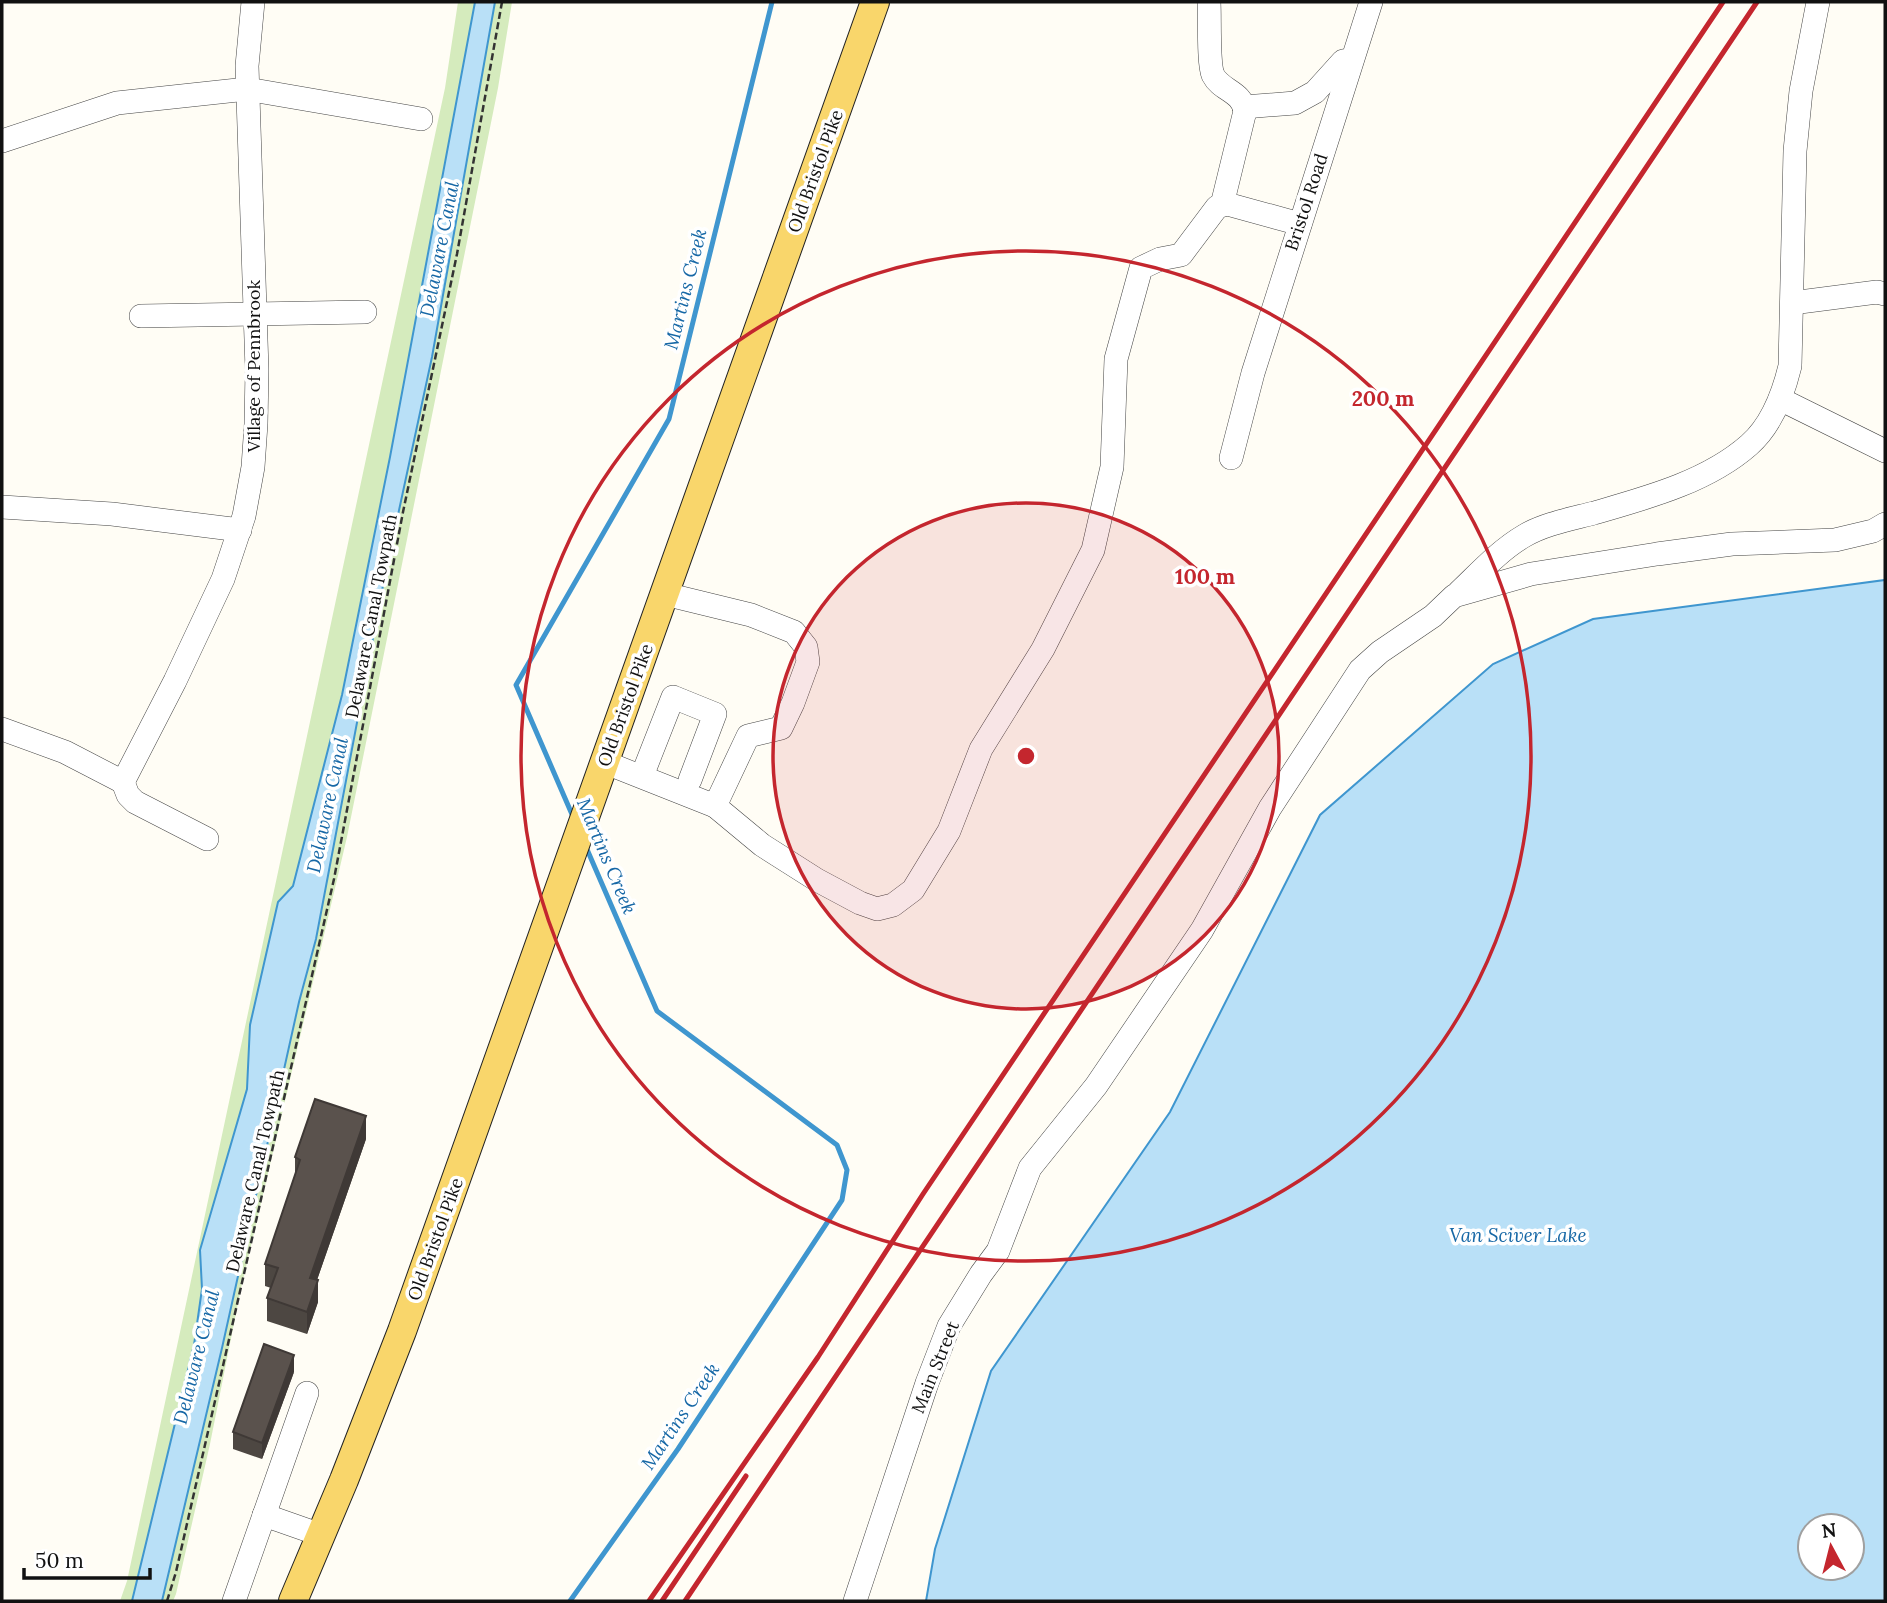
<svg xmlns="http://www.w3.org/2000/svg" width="1887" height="1603" font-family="Lora,serif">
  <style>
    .green { fill: #d5ebbd }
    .water { fill: #b9e0f7; stroke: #3f96cf; stroke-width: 2; fill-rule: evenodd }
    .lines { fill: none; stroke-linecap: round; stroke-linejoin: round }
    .stream { stroke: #3f96cf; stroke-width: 5 }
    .minor-casing { stroke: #444; stroke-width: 24 }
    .major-casing { stroke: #222; stroke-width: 30 }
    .path { stroke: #333; stroke-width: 2.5; stroke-dasharray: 7 3.5; stroke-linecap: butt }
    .minor { stroke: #fff; stroke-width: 23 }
    .major { stroke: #f9d66b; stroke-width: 28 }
    .rail { stroke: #c4262e; stroke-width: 5 }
    .wall { fill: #4d4742 }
    .shaded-wall { fill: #3f3936 }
    .building { fill: #5a524d; stroke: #3f3936; stroke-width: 2 }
    .ring { fill: none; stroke: #c4262e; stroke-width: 3.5 }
    .labels { text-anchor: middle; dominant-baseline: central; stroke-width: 7; stroke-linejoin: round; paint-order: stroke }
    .street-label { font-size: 18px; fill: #111; stroke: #fff }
    .water-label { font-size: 19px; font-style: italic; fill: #1768a6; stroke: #fff }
    .centre { fill: #c4262e; stroke: #fff; stroke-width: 3.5 }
    .ring-label { font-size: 21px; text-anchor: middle; font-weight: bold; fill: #c4262e; stroke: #fff; stroke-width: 7; stroke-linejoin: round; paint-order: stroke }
  </style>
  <rect width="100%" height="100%" fill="#fffdf5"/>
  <polygon class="green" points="458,2 512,2 498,88 347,837 241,1288 210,1444 176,1594 173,1601 120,1601 127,1581 445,88"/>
  <g class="water">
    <polygon points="475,2 495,2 432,357 384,580 316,939 299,1002 222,1348 162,1601 132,1601 194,1345 202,1289 200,1250 247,1089 250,1025 278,902 293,886 342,695 390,457"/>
    <path d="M1885,580V1601H926L935,1549L991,1371L1170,1112L1320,815L1493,664L1593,619ZM1810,1526H1852V1568H1810Z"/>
  </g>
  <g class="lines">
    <g class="stream">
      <polyline points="574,819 516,685 669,419 772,2"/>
      <polyline points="570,1601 678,1449 842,1200 847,1170 837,1145 657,1011 586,847"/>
    </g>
    <g class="minor-casing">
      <g id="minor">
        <path d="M1209,2C1210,17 1208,63 1213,75C1221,91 1242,91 1245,111L1222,205"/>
        <polyline points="1244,107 1295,103 1315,92 1343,61 1352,60"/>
        <polyline points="2,141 117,103 247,89 421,119"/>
        <polyline points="1792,303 1877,292 1885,294"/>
        <polyline points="141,316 365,312"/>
        <polyline points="1780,399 1885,451"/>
        <polyline points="1231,458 1253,373 1371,2"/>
        <polyline points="2,507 112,514 240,530"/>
        <path d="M1459,592C1479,573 1500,550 1524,536C1544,524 1571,519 1594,513C1646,498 1707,482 1749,445C1772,425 1783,395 1790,366L1795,151L1801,91L1818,2"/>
        <polyline points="2,729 65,752 123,782 175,681 223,579 244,516 253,467 256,424 257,370 247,66 253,2"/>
        <polyline points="604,762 715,806 748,736 781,728 793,703 808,662 806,647 794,632 751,615 665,594"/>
        <polyline points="642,776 673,697 715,714 690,780"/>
        <polyline points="123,782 128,795 135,802 207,839"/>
        <polyline points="715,806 762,845 817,880 860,903 877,909 893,905 913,890 949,831 981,749 1043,649 1093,550 1112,467 1116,359 1141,268 1160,259 1181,255 1217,207 1227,204 1300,224"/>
        <polyline points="264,1515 321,1535"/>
        <polyline points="234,1601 307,1393"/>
        <polyline points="855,1601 927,1383 949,1326 981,1274 998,1251 1030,1168 1096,1086 1202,930 1270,808 1360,670 1380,652 1433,616 1454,596 1531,574 1657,554 1732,544 1835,540 1873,531 1885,524"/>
      </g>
    </g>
    <g class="major-casing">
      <polyline id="major" points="293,1601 344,1480 402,1331 875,2"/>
    </g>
    <polyline class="path" points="167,1601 176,1572 334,879 403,512 457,254 502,2"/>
    <use href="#minor" class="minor"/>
    <use href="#major" class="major"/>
    <g class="rail">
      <polyline points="649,1601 818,1357 923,1194 1723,2"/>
      <polyline points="662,1601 746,1476"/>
      <polyline points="685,1601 1757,2"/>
    </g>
  </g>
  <g class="wall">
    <polygon points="366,1139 317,1280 318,1302 307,1334 267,1321 267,1298 271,1288 265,1286 265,1264 295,1175 295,1157"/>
    <polygon points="294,1372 262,1459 233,1449 233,1432"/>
  </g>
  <g class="shaded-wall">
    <polygon points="366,1116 366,1139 310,1300 310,1278"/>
    <polygon points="318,1280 318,1302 307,1334 307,1312"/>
    <polygon points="294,1355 294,1372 262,1459 262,1443"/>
  </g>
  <g class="building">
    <polygon points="315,1099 366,1116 310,1278 318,1280 307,1312 267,1298 278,1268 265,1264 300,1160 295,1157"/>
    <polygon points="264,1344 294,1355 262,1443 233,1432"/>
  </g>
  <circle cx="1026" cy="756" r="253" fill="#c4262e" fill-opacity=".12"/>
  <g class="ring">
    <circle cx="1026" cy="756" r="253"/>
    <circle cx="1026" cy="756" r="505"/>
  </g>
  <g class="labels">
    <g class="street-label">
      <text transform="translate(815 171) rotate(-70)">Old Bristol Pike</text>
      <text transform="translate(1306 202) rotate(-72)">Bristol Road</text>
      <text transform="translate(253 366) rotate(-90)">Village of Pennbrook</text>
      <text transform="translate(371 616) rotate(-79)">Delaware Canal Towpath</text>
      <text transform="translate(625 705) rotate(-70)">Old Bristol Pike</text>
      <text transform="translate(255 1171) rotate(-77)">Delaware Canal Towpath</text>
      <text transform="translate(435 1239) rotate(-70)">Old Bristol Pike</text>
      <text transform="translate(935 1367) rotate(-68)">Main Street</text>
    </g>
    <g class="water-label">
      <text transform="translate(439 249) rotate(-79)">Delaware Canal</text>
      <text transform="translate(685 289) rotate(-76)">Martins Creek</text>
      <text transform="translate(327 805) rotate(-78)">Delaware Canal</text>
      <text transform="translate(607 856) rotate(67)">Martins Creek</text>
      <text x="1518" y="1235">Van Sciver Lake</text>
      <text transform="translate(196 1357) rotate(-76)">Delaware Canal</text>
      <text transform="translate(680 1416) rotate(-56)">Martins Creek</text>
    </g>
  </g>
  <circle cx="1026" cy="756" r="10" class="centre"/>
  <g class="ring-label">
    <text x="1383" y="406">200 m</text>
    <text x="1205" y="584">100 m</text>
  </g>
  <rect width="1887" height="1603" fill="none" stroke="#111111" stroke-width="7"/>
  <g transform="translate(1831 1547) rotate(353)"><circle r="33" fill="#ffffff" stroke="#a0a0a0" stroke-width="2"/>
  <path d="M0-5L12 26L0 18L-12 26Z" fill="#c4262e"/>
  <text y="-10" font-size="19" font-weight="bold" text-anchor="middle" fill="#111111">N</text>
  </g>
  <path d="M24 1568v10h126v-10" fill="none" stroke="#111111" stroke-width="3.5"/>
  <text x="35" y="1568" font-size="21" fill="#111111" stroke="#ffffff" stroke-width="5" paint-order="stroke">50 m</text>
</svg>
